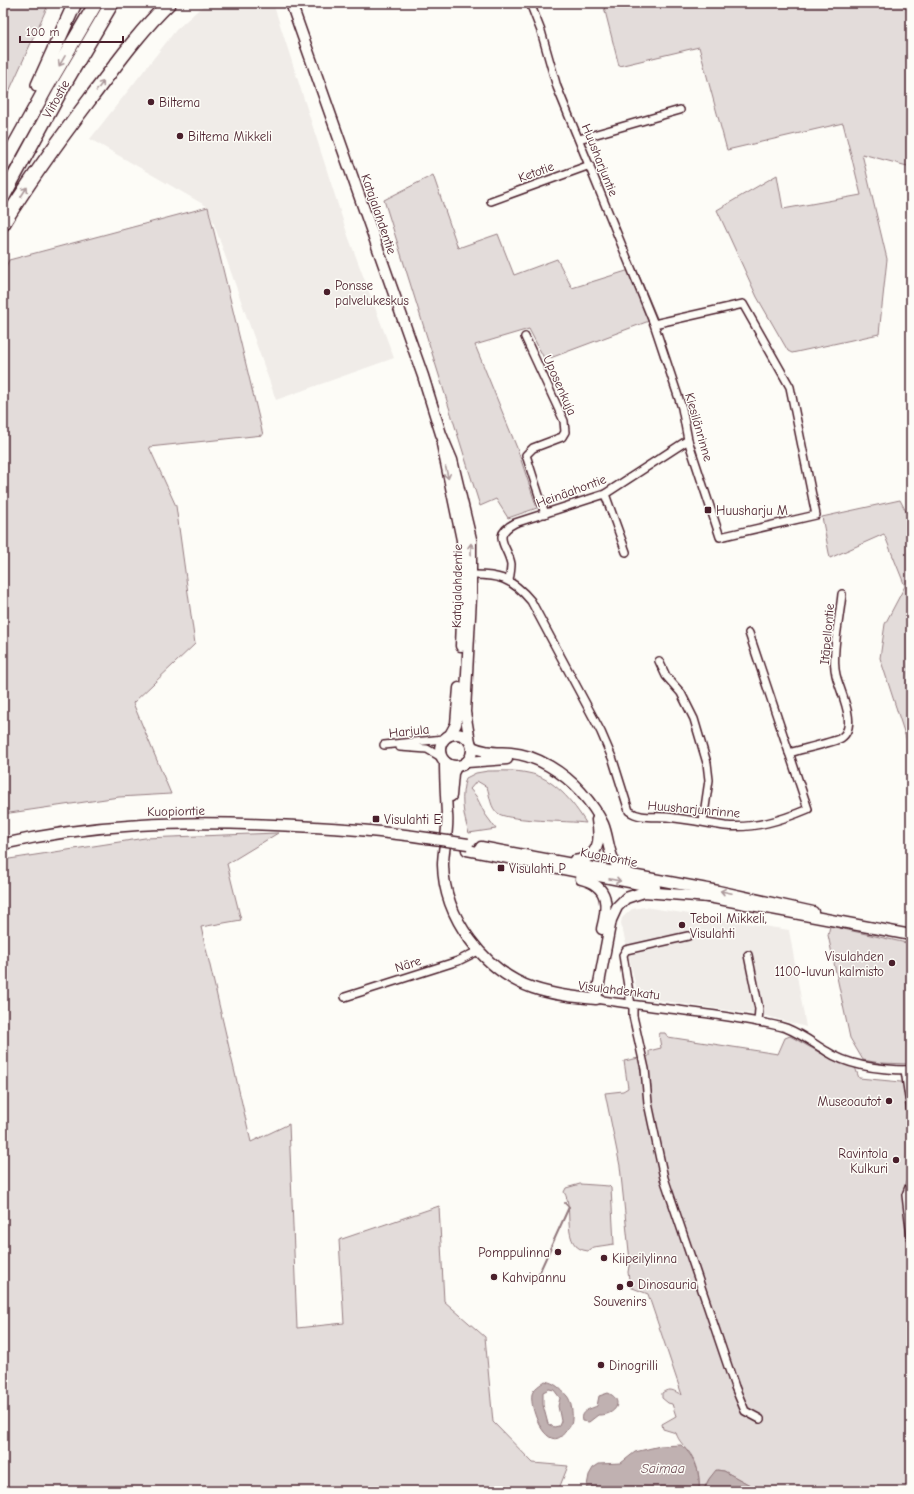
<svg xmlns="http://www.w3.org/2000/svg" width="914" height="1494" font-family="'Comic Neue',sans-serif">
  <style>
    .built { fill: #f0ece8 }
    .green { fill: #e3dcda; stroke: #967e82 }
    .water { fill: #c0b1b1; stroke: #91777b; fill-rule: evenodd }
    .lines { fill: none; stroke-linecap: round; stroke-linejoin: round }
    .stream { stroke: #91777b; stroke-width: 2 }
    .street-casing { stroke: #4a1f2b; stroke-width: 10 }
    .secondary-casing { stroke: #4a1f2b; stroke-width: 13 }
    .highway-casing { stroke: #4a1f2b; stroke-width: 16 }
    .street { stroke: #fdfcf7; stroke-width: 7 }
    .secondary { stroke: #fdfcf7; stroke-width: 10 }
    .highway { stroke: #fdfcf7; stroke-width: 13 }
    .secondary-bridge-casing { stroke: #4a1f2b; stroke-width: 13; stroke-linecap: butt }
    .secondary-bridge { stroke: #fdfcf7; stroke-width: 10 }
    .oneway { stroke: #ac999b }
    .poi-dot { fill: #4a1f2b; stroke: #fdfcf7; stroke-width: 1.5 }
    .labels { text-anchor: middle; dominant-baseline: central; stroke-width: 3; stroke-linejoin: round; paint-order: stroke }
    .street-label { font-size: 13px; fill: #4a1f2b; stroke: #fdfcf7 }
    .poi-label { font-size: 13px; fill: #4a1f2b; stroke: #fdfcf7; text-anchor: start }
    .water-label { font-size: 14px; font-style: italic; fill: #73525a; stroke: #fdfcf7 }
  </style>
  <rect width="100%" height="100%" fill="#fdfcf7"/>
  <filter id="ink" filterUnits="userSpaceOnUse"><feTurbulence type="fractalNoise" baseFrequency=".025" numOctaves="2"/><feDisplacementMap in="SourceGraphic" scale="8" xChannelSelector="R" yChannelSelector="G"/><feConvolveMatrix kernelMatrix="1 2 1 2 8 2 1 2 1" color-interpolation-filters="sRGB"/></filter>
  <g filter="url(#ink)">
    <g class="built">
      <polygon points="206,3 271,3 275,9 347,233 394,358 276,400 208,207 90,139 176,30"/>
      <polygon points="645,907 789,930 806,1027 767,1016 643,998 637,991 621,923 622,918 632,909"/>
    </g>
    <g class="green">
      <polygon points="3,3 49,3 3,105"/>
      <polygon points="603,3 911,3 911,167 862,154 887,259 879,334 792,353 788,351 757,297 717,210 777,175 783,209 861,195 843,123 727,150 699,47 619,66"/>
      <polygon points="433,175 458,248 498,234 514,275 557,259 572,288 636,268 657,318 545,360 529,329 475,345 517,448 537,508 508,518 496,499 480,506 384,200"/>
      <polygon points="208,207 263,435 149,447 176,506 195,644 133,703 171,794 119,797 3,814 3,273 9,260"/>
      <polygon points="900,500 911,521 911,779 908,780 907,741 880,658 885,624 905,586 884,534 830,558 822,517"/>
      <path d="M488,771C501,771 515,770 528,773C553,777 574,803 586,823C568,821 512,821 499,814C490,809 490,795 487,787L477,781L470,789L476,796L485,814L496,829L469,833C463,816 460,795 466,778L476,773Z"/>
      <polygon points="278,833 227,864 241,920 201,927 251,1142 289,1124 297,1328 344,1323 339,1240 439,1206 444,1301 485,1337 493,1422 533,1463 568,1466 558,1491 3,1491 3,860 145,838"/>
      <polygon points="830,926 911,944 911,1064 880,1063 863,1060 850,1038 828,935"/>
      <path d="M660,1033H665L668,1037L778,1054L785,1038L790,1036L824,1055L855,1067L859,1078L911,1083V1491H761L724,1471L717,1470L709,1479L703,1491H699C700,1477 698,1463 689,1452C684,1445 679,1442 676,1433L663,1429L662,1424L676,1416L672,1404L668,1403L662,1398V1393C670,1387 674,1391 682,1395L648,1294L630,1287L628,1272L630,1261L620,1166L605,1093L623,1091L628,1088L624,1061L649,1056V1051L661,1048L659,1035Z"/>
      <path d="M580,1184L609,1186L611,1188L614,1244L594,1247L588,1251C559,1248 575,1208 564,1192L566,1188Z"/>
    </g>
    <g class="water">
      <path d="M545,1381C555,1383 560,1388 567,1396C571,1400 573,1413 572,1419C572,1425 569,1428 565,1432C548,1456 529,1409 532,1394C534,1388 540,1385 545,1381ZM549,1389L554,1390L560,1398L558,1406L561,1421L559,1426L554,1427L548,1424L543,1405V1392Z"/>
      <path d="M608,1393C625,1400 616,1416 598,1415L589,1422L582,1421C579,1411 590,1409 597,1406L599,1396Z"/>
      <path d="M681,1445C696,1458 700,1472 699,1491H586L589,1475L593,1468L599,1464L621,1463L635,1452L660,1446Z"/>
      <polygon points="716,1470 724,1471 761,1491 703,1491 709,1479"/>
    </g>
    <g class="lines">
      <polyline class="stream" points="535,1282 569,1207 565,1203"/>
      <g class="street-casing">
        <g id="street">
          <polyline points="530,3 541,31 557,87 654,324 682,408 688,440 720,537 816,515 790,387 743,304 654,324"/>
          <polyline points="579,139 680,110"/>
          <polyline points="491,201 590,165"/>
          <polyline points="525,337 564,421 565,432 562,437 533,448 526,455 545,514"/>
          <polyline points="605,494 626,552"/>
          <path d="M468,575C498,574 512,578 531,601L601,732L613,760L629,811C640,819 654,816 667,817C687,819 706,823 725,826C754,829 782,820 808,809L749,633"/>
          <path d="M509,580C510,575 511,569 511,564C508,546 490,536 515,523L605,494L688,440"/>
          <polyline points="659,661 666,676 681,693 694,719 707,763 709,780 703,821"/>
          <polyline points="384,745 444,739"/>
          <polyline points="400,747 427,749 441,757"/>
          <path d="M789,753C798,750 835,742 841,738C859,726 840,692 836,675C831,655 840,616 842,594"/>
          <polyline points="748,955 759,1009 758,1022"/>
          <polyline points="345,997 458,961 478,951"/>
          <path d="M596,999C642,1007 689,1010 735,1018C752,1021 770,1023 786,1028C801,1034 813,1043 826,1051C850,1067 882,1070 911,1070"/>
          <polyline points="631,1005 623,955 626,950 688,936"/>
          <polyline points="633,1005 633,1016 645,1069 648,1103 664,1178 735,1387 745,1411 760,1419"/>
          <polyline points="905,1070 911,1112"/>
          <polyline points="911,1182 906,1195 911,1237"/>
        </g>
      </g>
      <g class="secondary-casing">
        <g id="secondary">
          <polyline points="291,3 423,376 441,434 452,460 471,539 471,597 465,712 470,742"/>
          <polyline points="442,444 462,540 463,596 461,646"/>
          <circle cx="456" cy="750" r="16"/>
          <polyline points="450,735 456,724 459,688"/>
          <path d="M472,747C485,753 497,752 511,753C537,755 564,773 581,792C589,801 598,813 603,824C610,840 607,864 626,871"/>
          <path d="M445,762C445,779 446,796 447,814C449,830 443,848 443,865C444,917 484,971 533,988C554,995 574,997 596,999L611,920L617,907L626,898L644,892L709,897"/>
          <polyline points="467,762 507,759"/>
          <polyline points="451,796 453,773 456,767"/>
          <path d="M3,844C94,823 181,821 274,825C325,827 376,830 427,838"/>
          <polyline points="481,847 718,891 813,912"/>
          <polyline points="467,850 655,887"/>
          <path d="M574,861C599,858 601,842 597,820"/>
          <path d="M581,879C610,886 608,906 602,929"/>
          <polyline points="703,896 911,935"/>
        </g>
      </g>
      <g class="highway-casing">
        <g id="highway">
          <polyline points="38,85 75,3"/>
          <polyline points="3,166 45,90 96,3"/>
          <polyline points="3,197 65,83 112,3"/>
          <path d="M3,224C29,181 59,140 90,99C115,66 139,32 169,3"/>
        </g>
      </g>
      <use href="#street" class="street"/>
      <use href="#secondary" class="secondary"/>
      <use href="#highway" class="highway"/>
      <g class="secondary-bridge-casing">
        <polyline id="secondary-bridge" points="427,838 468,844"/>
      </g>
      <use href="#secondary-bridge" class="secondary-bridge"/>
    </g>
    <defs><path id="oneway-shaft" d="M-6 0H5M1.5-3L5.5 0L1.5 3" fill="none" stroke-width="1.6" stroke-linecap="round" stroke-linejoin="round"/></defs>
    <g class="oneway">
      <use href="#oneway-shaft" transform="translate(62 61) rotate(120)"/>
      <use href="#oneway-shaft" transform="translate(100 86) rotate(-53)"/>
      <use href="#oneway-shaft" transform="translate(24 192) rotate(-57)"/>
      <use href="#oneway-shaft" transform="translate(447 473) rotate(77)"/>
      <use href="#oneway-shaft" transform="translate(471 549) rotate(-91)"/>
      <use href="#oneway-shaft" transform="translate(615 880) rotate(11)"/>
      <use href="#oneway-shaft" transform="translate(726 892) rotate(-168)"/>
    </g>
  </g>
  <g class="poi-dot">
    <circle cx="151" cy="102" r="4"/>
    <circle cx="180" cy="136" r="4"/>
    <circle cx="327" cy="292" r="4"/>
    <rect x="704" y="506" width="8" height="8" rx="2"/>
    <rect x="372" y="815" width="8" height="8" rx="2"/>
    <rect x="497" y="864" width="8" height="8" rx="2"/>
    <circle cx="682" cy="925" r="4"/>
    <circle cx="892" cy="963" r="4"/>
    <circle cx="889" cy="1101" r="4"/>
    <circle cx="896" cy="1160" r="4"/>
    <circle cx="558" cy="1252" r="4"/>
    <circle cx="604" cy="1258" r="4"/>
    <circle cx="494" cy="1277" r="4"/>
    <circle cx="630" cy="1284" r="4"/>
    <circle cx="620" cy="1287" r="4"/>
    <circle cx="601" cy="1365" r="4"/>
  </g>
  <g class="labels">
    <g class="street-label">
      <text transform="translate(56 99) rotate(-61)">Viitostie</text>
      <text transform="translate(600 160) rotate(68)">Huusharjuntie</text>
      <text transform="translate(536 172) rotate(-20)">Ketotie</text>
      <text transform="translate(379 214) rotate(71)">Katajalahdentie</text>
      <text transform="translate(560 385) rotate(66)">Uposenkuja</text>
      <text transform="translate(699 427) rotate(74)">Kiesilänrinne</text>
      <text transform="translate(571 491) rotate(-20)">Heinäahontie</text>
      <text transform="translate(457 586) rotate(-89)">Katajalahdentie</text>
      <text transform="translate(827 634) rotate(-85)">Itäpellontie</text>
      <text transform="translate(409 731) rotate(-6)">Harjula</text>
      <text transform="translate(694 809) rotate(5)">Huusharjunrinne</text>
      <text transform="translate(176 811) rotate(-1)">Kuopiontie</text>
      <text transform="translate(609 857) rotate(11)">Kuopiontie</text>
      <text transform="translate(408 964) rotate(-17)">Näre</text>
      <text transform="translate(619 990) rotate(7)">Visulahdenkatu</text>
    </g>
    <g class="poi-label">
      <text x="159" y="102">Biltema</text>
      <text x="188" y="136">Biltema Mikkeli</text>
      <text x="335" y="285">Ponsse<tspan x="335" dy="15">palvelukeskus</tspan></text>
      <text x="716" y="510">Huusharju M</text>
      <text x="384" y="819">Visulahti E</text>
      <text x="509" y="868">Visulahti P</text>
      <text x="690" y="918">Teboil Mikkeli,<tspan x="690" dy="15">Visulahti</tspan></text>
      <text x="884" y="956" text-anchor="end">Visulahden<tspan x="884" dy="15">1100-luvun kalmisto</tspan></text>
      <text x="881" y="1101" text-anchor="end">Museoautot</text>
      <text x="888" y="1153" text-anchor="end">Ravintola<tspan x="888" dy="15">Kulkuri</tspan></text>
      <text x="550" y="1252" text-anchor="end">Pomppulinna</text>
      <text x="612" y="1258">Kiipeilylinna</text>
      <text x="502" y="1277">Kahvipannu</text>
      <text x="638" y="1284">Dinosauria</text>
      <text x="620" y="1301" text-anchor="middle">Souvenirs</text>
      <text x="609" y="1365">Dinogrilli</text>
    </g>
    <g class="water-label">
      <text x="663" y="1468">Saimaa</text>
    </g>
  </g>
  <rect width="914" height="1494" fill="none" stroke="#fdfcf7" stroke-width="16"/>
  <rect x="8" y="8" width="898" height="1478" fill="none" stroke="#4a1f2b" stroke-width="1.5" filter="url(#ink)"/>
  <path d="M20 36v6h103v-6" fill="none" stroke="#4a1f2b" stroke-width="2"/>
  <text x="26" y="36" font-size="12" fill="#4a1f2b" stroke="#fdfcf7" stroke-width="3" paint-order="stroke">100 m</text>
</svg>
